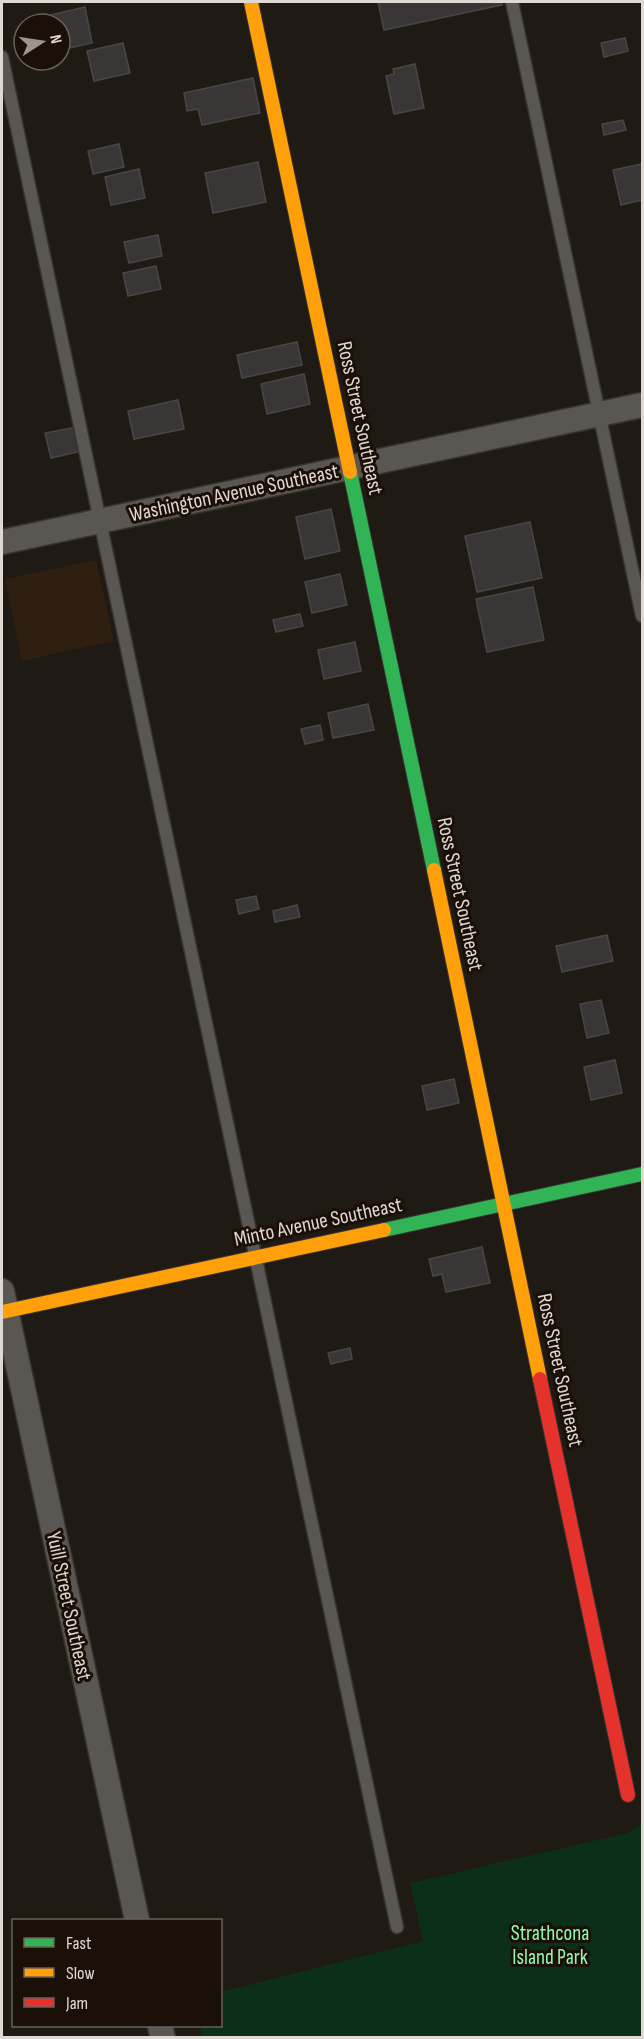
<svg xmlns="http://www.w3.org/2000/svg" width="644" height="2039" font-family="'Sofia Sans Condensed',sans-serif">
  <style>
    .built { fill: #2e1f11 }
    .green { fill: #0c2f19 }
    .building { fill: #3a3636; stroke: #4a4646; stroke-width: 1.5 }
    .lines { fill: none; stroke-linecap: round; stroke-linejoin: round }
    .lane-casing { stroke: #383330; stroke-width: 15 }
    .street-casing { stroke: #383330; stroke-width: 27 }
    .fast-casing { stroke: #383330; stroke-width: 16 }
    .slow-casing { stroke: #383330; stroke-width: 16 }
    .jam-casing { stroke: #383330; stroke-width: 16 }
    .lane { stroke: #5a5651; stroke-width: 12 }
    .street { stroke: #5a5651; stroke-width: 24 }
    .fast { stroke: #30b455; stroke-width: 14 }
    .slow { stroke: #ff9f0a; stroke-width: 14 }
    .jam { stroke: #e5322d; stroke-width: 14 }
    .labels { text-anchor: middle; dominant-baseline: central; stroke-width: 6; stroke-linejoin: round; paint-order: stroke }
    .street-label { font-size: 21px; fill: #e0d8d2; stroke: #1b1007 }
    .park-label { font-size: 21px; fill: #93f8b3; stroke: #1b1007 }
  </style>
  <rect width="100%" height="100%" fill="#1f1a14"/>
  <polygon class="built" points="96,560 114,641 22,661 5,579"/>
  <polygon class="green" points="642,1823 642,2037 202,2037 200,2026 220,2026 221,1992 423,1941 410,1883 628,1833"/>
  <g class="building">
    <polygon points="378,2 502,2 502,5 384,30"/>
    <polygon points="85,7 92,43 60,50 60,24 48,24 46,16"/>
    <polygon points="625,38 628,51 604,57 601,43"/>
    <polygon points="123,43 130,73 94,81 87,51"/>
    <polygon points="415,64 424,108 394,114 386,76 394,74 393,69"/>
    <polygon points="253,78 260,113 202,125 198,109 187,111 184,93"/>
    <polygon points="623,120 626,130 604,135 602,124"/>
    <polygon points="119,144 124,167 93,174 88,151"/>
    <polygon points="258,162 266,202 213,213 205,173"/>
    <polygon points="642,164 642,200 621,205 613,170"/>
    <polygon points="139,169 145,198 111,205 105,177"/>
    <polygon points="158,235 162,256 129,263 124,242"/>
    <polygon points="156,266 161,289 128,296 123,273"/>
    <polygon points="297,342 302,365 242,378 237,355"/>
    <polygon points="304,374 310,404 267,414 261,384"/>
    <polygon points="178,400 184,429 134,439 128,411"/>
    <polygon points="76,427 82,451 51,458 45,433"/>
    <polygon points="331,509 340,551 305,559 296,517"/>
    <polygon points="530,522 542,578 477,592 465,536"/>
    <polygon points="340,574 347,605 312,613 305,582"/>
    <polygon points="533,587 544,640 487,652 476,599"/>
    <polygon points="300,614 303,626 276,632 273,620"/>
    <polygon points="355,642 361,671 324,679 318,650"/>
    <polygon points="368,704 374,730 333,738 328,713"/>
    <polygon points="320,725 323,740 305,744 301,729"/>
    <polygon points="256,896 259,909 239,914 236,900"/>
    <polygon points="297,905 300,917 275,922 273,911"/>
    <polygon points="607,935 613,961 562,972 556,946"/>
    <polygon points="601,1000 609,1033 587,1038 580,1004"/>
    <polygon points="615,1060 622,1093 591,1100 584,1067"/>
    <polygon points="454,1079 459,1103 427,1110 422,1086"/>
    <polygon points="482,1247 490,1283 446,1292 442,1274 433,1276 429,1259"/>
    <polygon points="350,1348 352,1359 331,1364 328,1353"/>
  </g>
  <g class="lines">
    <g class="lane-casing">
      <g id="lane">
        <polyline points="512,2 642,616"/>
        <polyline points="2,57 397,1927"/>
      </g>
    </g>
    <g class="street-casing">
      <g id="street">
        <polyline points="2,542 642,405"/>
        <polyline points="2,1291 137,1920"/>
        <polyline points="160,2026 163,2038"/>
      </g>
    </g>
    <g class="fast-casing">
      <g id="fast">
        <polyline points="350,472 434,870"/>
        <polyline points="384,1230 642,1174"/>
      </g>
    </g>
    <g class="slow-casing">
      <g id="slow">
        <polyline points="251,2 350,472"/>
        <polyline points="434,870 540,1379"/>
        <polyline points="2,1312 384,1230"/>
      </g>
    </g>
    <g class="jam-casing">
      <polyline id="jam" points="540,1379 628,1795"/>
    </g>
    <use href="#lane" class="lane"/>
    <use href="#street" class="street"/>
    <use href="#fast" class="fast"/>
    <use href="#slow" class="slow"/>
    <use href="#jam" class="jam"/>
  </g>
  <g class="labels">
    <g class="street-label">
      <text transform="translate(360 418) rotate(78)">Ross Street Southeast</text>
      <text transform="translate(234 493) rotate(-12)">Washington Avenue Southeast</text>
      <text transform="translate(460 894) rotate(78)">Ross Street Southeast</text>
      <text transform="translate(318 1222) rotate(-12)">Minto Avenue Southeast</text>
      <text transform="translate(560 1370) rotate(78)">Ross Street Southeast</text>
      <text transform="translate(69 1606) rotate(78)">Yuill Street Southeast</text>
    </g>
    <g class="park-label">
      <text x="550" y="1933">Strathcona<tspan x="550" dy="24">Island Park</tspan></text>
    </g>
  </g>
  <rect width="644" height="2039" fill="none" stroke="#e0d8d2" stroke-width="6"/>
  <rect x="12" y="1919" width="210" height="108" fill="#1b1007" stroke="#6a6058" stroke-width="1.5"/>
  <rect x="24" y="1938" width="30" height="9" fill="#30b455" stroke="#6a6058" stroke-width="1.5"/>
  <text x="66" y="1949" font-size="18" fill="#e0d8d2">Fast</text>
  <rect x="24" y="1968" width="30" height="9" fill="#ff9f0a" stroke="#6a6058" stroke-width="1.5"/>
  <text x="66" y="1979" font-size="18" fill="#e0d8d2">Slow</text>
  <rect x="24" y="1998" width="30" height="9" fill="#e5322d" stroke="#6a6058" stroke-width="1.5"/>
  <text x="66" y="2009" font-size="18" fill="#e0d8d2">Jam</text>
  <g transform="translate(42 42) rotate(78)"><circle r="28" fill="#1b1007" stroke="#6a6058" stroke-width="1.5"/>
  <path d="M0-4.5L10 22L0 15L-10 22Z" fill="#9c9690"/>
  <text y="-9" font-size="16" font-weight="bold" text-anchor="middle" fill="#e0d8d2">N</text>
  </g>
</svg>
